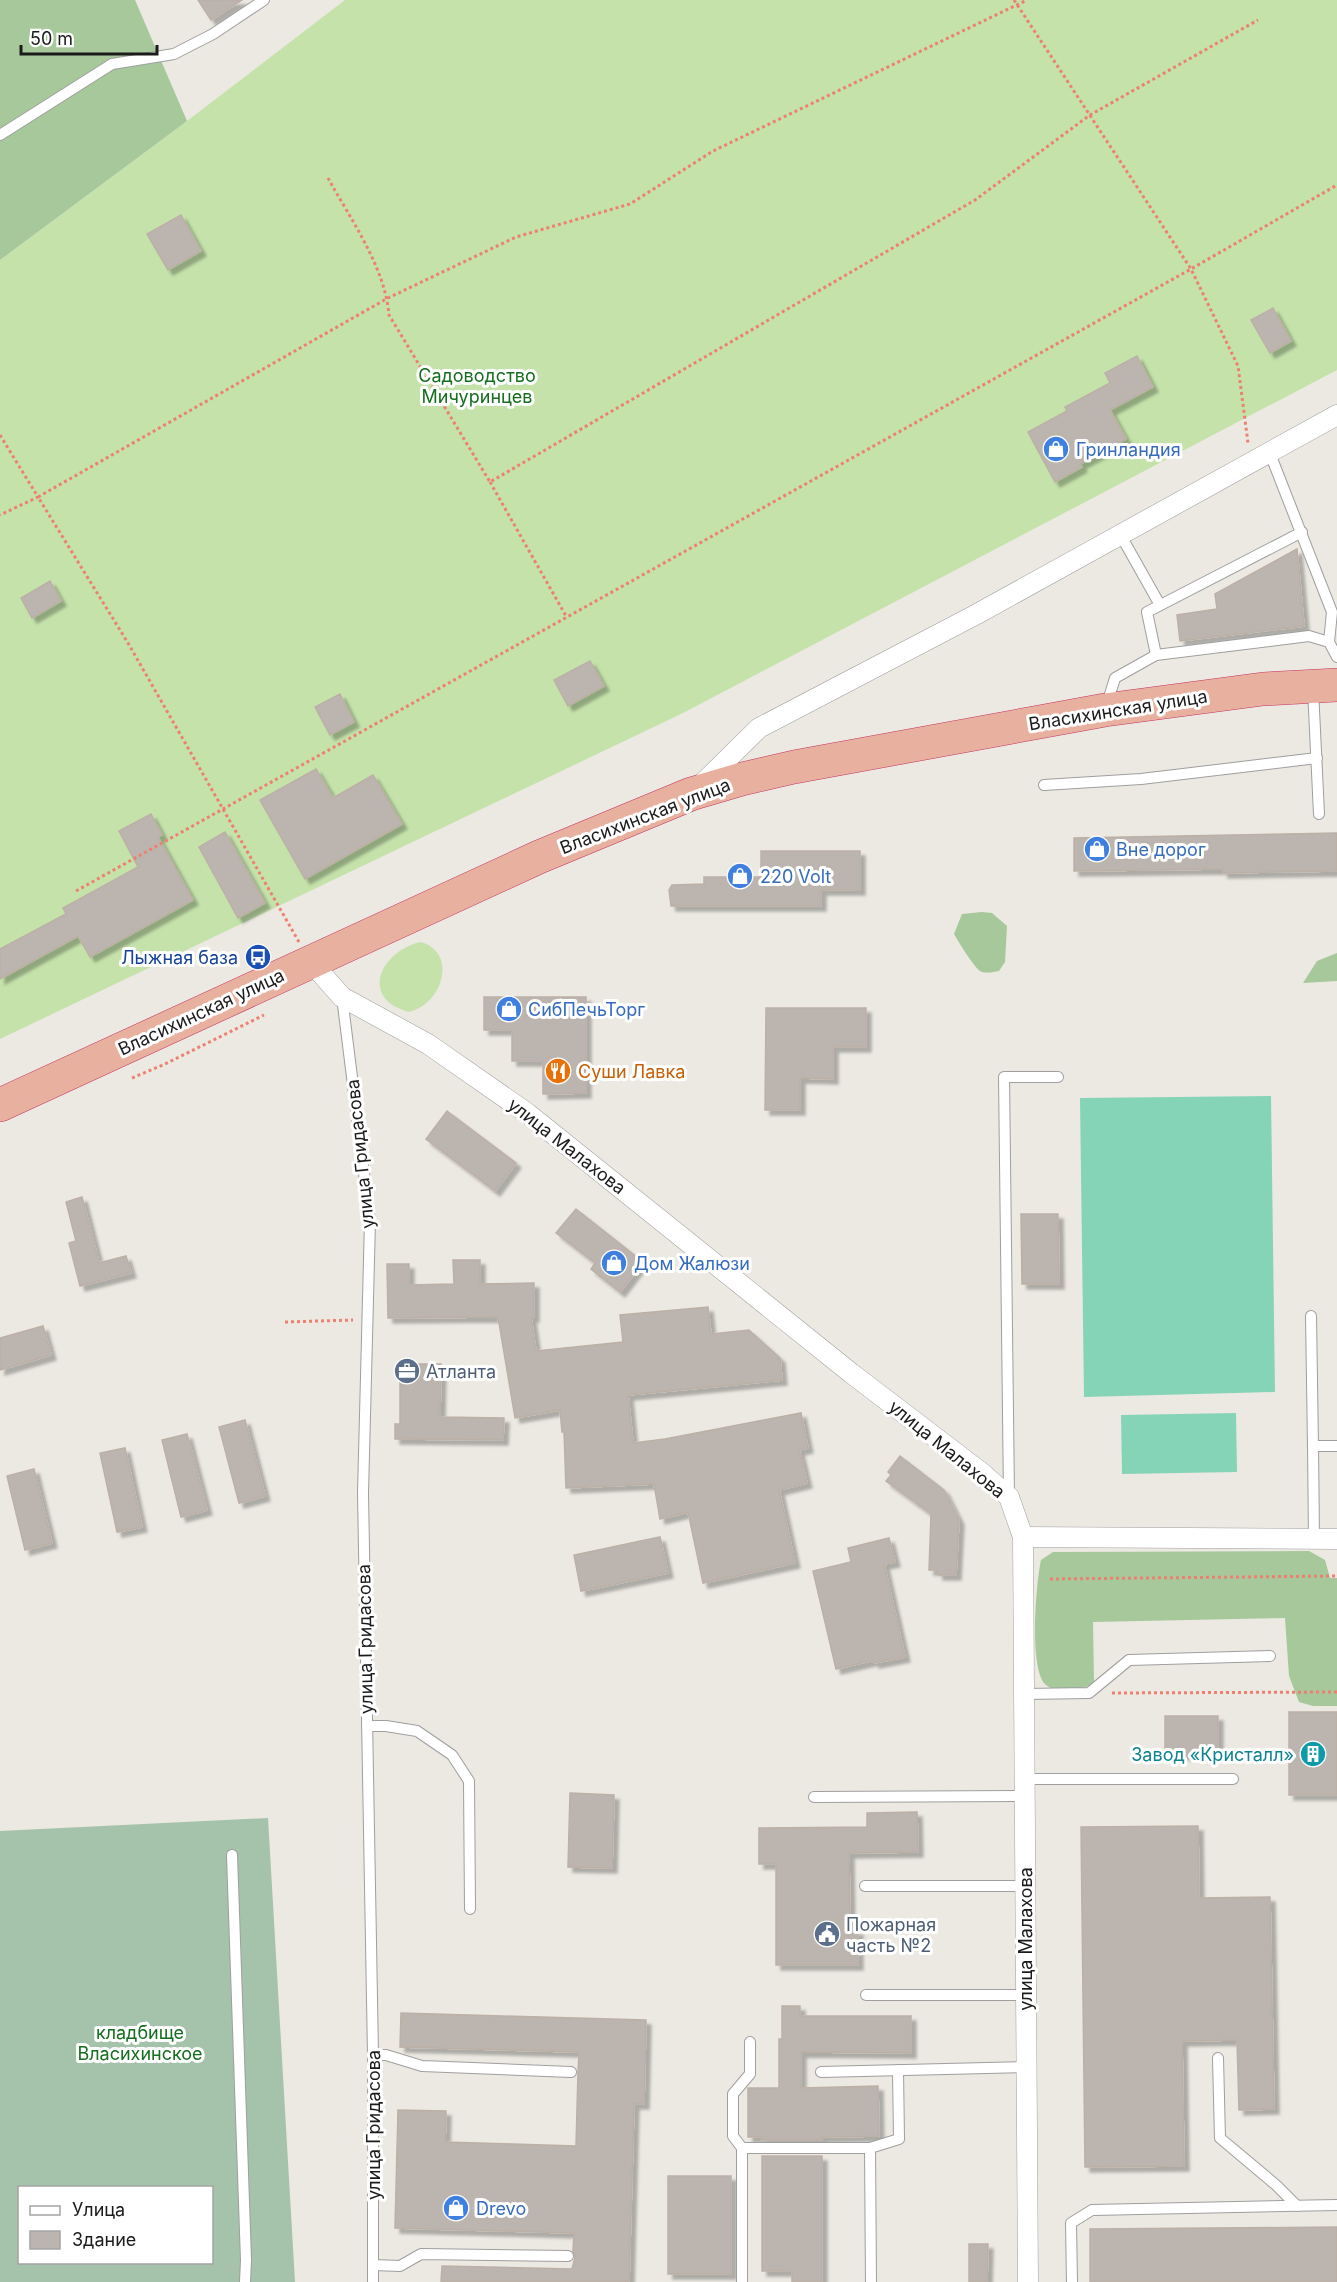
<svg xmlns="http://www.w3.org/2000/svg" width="1337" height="2282" font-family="Inter,sans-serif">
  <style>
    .grass { fill: #c5e2ab }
    .forest { fill: #a6c89a }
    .cemetery { fill: #a5c3aa; fill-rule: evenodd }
    .pitch { fill: #86d4b8 }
    .building { fill: #bcb5af; stroke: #bcb0a6; stroke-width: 1.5; filter: url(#shadow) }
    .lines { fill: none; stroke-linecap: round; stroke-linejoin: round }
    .service-casing { stroke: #9f9f9f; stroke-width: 12 }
    .minor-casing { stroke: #9f9f9f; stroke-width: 21 }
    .trunk-casing { stroke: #c53362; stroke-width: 34 }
    .path { stroke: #ec8172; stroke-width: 3; stroke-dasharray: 3 3; stroke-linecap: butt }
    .service { stroke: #fff; stroke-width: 10 }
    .minor { stroke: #fff; stroke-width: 20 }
    .trunk { stroke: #e8b09e; stroke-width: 33 }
    .labels { text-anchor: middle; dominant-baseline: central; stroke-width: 6; stroke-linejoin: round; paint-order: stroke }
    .park-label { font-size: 18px; fill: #156e1e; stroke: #fff }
    .shop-label { font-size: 18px; fill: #366cbe; stroke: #fff; text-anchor: start }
    .street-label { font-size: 18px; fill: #1b1b1b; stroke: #fff }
    .transit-label { font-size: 18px; fill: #164399; stroke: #fff; text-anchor: end }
    .food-label { font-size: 18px; fill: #c56008; stroke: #fff; text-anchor: start }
    .service-label { font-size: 18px; fill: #4e5e75; stroke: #fff; text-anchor: start }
    .culture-label { font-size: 18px; fill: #0d838f; stroke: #fff; text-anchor: end }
  </style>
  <defs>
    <filter id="shadow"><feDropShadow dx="5" dy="5" stdDeviation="1.5" flood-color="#0004"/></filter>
  </defs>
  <rect width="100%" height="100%" fill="#ece9e2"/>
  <g class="grass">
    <polygon points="345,0 1337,0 1337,370 681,714 0,1039 0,260 187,121"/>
    <path d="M421,942C458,953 443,1005 408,1012C400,1009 389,1005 384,997C369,972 398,946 421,942Z"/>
  </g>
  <g class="forest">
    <polygon points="0,0 135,0 187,121 0,260"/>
    <path d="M982,912L992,913L1007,926L1005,962L999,971C993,972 985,974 980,971C974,967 958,941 954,934L962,914Z"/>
    <polygon points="1337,953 1337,981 1303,983 1317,961"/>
    <path d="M1309,1551L1325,1560L1330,1578H1337V1706H1313L1299,1702L1289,1676L1285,1618L1093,1622L1094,1684C1080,1689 1057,1696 1045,1684C1029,1668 1036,1583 1041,1560L1053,1552Z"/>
  </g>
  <path class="cemetery" d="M268,1818L295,2282H0V1831ZM20,2188H212V2262H20Z"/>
  <g class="pitch">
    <polygon points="1271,1096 1275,1392 1084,1397 1080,1098"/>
    <polygon points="1236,1413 1237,1472 1122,1474 1121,1415"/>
  </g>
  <g class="building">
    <polygon points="198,0 242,0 211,20"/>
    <polygon points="181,215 201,251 168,270 147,234"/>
    <polygon points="1273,308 1291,341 1270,353 1251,320"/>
    <polygon points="1137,356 1153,387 1110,410 1126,439 1080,464 1082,467 1055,482 1028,432 1067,411 1065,407 1110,383 1105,373"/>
    <polygon points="1297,549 1304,626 1180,641 1177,615 1217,609 1215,594"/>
    <polygon points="50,581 61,601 32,618 21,598"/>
    <polygon points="590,661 604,686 568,706 554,680"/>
    <polygon points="340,694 354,722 330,735 315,707"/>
    <polygon points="316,769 333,798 373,775 402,824 305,879 260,800"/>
    <polygon points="151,814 162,835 158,837 193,900 90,957 78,936 0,979 0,949 66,914 63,908 138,867 119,831"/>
    <polygon points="225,832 265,903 238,918 199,847"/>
    <polygon points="1337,833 1337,871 1223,873 1223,869 1074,871 1074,838"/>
    <polygon points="761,851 860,851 860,890 821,890 821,906 671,906 669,890 672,885 704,884 704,877 761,877"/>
    <polygon points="484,997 586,997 586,1093 543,1094 543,1061 512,1061 512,1030 484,1030"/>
    <polygon points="766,1008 866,1008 866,1047 833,1047 833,1079 800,1078 800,1110 765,1110"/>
    <polygon points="447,1111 516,1163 495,1191 426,1139"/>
    <polygon points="82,1197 99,1263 126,1256 131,1273 80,1286 69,1243 76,1241 66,1202"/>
    <polygon points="576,1209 643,1262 620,1292 591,1269 595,1263 556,1233"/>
    <polygon points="1021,1214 1058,1214 1059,1284 1022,1284"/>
    <polygon points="453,1260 480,1260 480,1284 534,1283 534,1317 531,1317 536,1351 623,1342 620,1315 708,1307 711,1334 749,1330 780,1358 782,1380 628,1395 633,1443 665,1439 801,1413 808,1448 799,1450 807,1483 779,1490 795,1563 703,1583 688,1512 660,1519 654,1484 566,1488 564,1432 562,1432 560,1410 515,1418 498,1317 388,1318 387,1264 409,1264 409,1285 454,1284"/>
    <polygon points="43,1326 51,1355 0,1370 0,1338"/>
    <polygon points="400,1364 441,1364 440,1417 504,1418 503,1440 395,1439 395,1424 400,1424"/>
    <polygon points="245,1420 265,1496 239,1503 219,1427"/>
    <polygon points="187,1434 207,1510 181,1517 162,1440"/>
    <polygon points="125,1448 142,1527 117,1532 100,1453"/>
    <polygon points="900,1456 944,1490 959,1520 956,1575 938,1575 938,1570 929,1570 931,1514 886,1481 891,1475 888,1472"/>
    <polygon points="34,1469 52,1543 25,1550 7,1476"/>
    <polygon points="660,1537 668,1573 581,1591 574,1555"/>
    <polygon points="889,1538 895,1562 884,1564 905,1657 874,1663 874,1660 836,1669 813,1571 851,1562 848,1548"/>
    <rect x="1289" y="1712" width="48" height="83"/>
    <polygon points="1165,1716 1218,1716 1218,1754 1165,1755"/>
    <polygon points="570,1793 614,1795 612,1868 568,1867"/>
    <polygon points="917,1812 918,1852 849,1853 850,1931 858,1930 858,1965 776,1965 776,1864 759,1864 759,1828 867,1827 867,1813"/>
    <polygon points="1198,1826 1199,1898 1270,1897 1274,2109 1239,2110 1237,2040 1182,2041 1184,2166 1085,2167 1081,1827"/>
    <polygon points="782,2006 800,2006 800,2016 911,2016 911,2053 801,2052 801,2088 878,2086 879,2136 822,2137 822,2140 762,2140 762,2137 748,2137 748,2088 779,2088 779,2039 782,2039"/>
    <polygon points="401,2013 646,2020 644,2104 634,2104 629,2282 441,2282 442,2266 572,2269 575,2257 573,2251 574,2233 395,2228 398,2110 446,2111 445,2142 576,2146 578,2072 579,2052 400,2047"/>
    <polygon points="762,2156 822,2156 822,2282 792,2282 792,2271 762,2271"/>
    <rect x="668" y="2176" width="63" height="98"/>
    <polygon points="1337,2227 1337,2282 1090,2282 1090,2229"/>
    <polygon points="969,2244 988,2244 987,2282 969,2282"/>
  </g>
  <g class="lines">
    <g class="service-casing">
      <g id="service">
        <polyline points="0,135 112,64 174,54 213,34 264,0"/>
        <polyline points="1269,451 1332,612 1329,642 1337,657"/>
        <polyline points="1120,534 1160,605"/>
        <polyline points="1156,655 1147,612 1302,532"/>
        <polyline points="1313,689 1319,814"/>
        <polyline points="1107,704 1115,678 1156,655 1309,636 1329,642"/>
        <polyline points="1044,785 1141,779 1317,758"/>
        <polyline points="342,997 370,1221 363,1493 373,2055 373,2282"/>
        <polyline points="1311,1316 1313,1446"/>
        <polyline points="1009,1497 1004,1077 1058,1077"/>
        <polyline points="1314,1539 1313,1446 1337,1446"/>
        <polyline points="1025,1694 1089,1693 1129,1660 1270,1656"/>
        <polyline points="367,1726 386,1726 417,1731 452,1755 469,1781 470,1909"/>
        <polyline points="1025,1779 1233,1779"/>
        <polyline points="814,1797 1025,1796"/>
        <polyline points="232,1855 246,2260 245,2282"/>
        <polyline points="865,1886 1025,1886"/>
        <polyline points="866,1995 1025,1995"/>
        <polyline points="373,2055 386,2055 422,2066 571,2072"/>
        <polyline points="1218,2058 1220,2138 1276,2185 1297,2206"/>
        <polyline points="821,2072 1025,2067"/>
        <polyline points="742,2148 870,2148 899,2139 898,2070"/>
        <polyline points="870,2148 871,2282"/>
        <polyline points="373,2265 400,2266 421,2254 568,2256"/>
        <polyline points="742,2282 742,2148 733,2136 733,2094 750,2074 750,2042"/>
        <polyline points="1072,2282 1071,2223 1092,2210 1337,2205"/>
      </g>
    </g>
    <g class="minor-casing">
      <g id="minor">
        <polyline points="699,787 759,728 977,614 1337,415"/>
        <polyline points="310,961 342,997 428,1044 527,1113 851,1373 982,1473 1009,1497 1023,1537 1028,2282"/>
        <polyline points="1023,1537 1337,1539"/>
      </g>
    </g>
    <g class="trunk-casing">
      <polyline id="trunk" points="0,1105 539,857 691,794 742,779 794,767 1105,710 1263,689 1337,685"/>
    </g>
    <g class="path">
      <polyline points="1014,0 1191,269 1238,366 1248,443"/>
      <path d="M328,178C351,220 385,267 389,315L490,482L975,200L1090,115L1258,20"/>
      <polyline points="0,435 38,497 0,515"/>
      <polyline points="490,482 566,616"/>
      <polyline points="76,891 1191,269 1337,185"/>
      <polyline points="299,942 128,643 38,497 388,298 516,237 630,204 713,151 1027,0"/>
      <polyline points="132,1078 165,1064 264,1015"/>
      <polyline points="285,1322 353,1320"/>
      <polyline points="1050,1579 1337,1576"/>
      <polyline points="1112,1693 1337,1692"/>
    </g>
    <use href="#service" class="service"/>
    <use href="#minor" class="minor"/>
    <use href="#trunk" class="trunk"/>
  </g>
  <defs>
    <g id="shop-disc" transform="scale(1.35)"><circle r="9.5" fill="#3f7fe0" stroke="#fff"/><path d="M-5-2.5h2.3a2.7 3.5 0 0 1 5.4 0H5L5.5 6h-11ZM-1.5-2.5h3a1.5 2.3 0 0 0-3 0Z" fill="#fff"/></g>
    <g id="bus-disc" transform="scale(1.35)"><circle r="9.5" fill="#1a4fb4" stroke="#fff"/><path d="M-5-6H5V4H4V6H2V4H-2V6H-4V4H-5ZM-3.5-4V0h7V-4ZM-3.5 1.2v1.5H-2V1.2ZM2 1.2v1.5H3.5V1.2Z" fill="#fff"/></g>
    <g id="restaurant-disc" transform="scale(1.35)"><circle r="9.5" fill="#e8710a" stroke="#fff"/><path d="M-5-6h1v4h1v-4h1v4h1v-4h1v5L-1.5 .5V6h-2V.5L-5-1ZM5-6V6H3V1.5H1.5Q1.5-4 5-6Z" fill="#fff"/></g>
    <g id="office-disc" transform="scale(1.35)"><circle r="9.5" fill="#5c6f8a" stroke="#fff"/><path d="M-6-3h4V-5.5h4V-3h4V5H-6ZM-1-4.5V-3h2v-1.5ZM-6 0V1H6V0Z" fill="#fff"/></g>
    <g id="building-disc" transform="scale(1.35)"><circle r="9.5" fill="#0f9aa8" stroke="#fff"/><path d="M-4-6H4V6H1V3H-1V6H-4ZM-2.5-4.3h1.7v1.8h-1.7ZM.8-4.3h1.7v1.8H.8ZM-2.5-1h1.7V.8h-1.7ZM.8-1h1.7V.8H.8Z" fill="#fff"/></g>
    <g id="civic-disc" transform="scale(1.35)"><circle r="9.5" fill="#5c6f8a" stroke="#fff"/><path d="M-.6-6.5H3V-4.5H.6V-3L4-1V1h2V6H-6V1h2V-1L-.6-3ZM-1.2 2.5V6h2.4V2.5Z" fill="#fff"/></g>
  </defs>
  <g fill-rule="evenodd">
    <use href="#shop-disc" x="1056" y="449"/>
    <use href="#shop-disc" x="1097" y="849"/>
    <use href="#shop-disc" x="740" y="876"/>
    <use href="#bus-disc" x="258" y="957"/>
    <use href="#shop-disc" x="509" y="1009"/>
    <use href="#restaurant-disc" x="558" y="1071"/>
    <use href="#shop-disc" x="614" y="1263"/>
    <use href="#office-disc" x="407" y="1371"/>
    <use href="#building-disc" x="1313" y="1754"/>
    <use href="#civic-disc" x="827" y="1934"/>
    <use href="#shop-disc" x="456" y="2208"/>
  </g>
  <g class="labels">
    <g class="park-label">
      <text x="477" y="375">Садоводство<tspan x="477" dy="21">Мичуринцев</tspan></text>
      <text x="140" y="2032">кладбище<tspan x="140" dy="21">Власихинское</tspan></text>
    </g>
    <g class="shop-label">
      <text x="1076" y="449">Гринландия</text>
      <text x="1116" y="849">Вне дорог</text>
      <text x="760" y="876">220 Volt</text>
      <text x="528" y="1009">СибПечьТорг</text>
      <text x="634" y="1263">Дом Жалюзи</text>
      <text x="476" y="2208">Drevo</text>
    </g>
    <g class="street-label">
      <text transform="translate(1118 710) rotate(-9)">Власихинская улица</text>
      <text transform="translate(645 816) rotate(-21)">Власихинская улица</text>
      <text transform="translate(201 1012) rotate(-25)">Власихинская улица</text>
      <text transform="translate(567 1146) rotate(38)">улица Малахова</text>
      <text transform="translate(360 1154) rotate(-96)">улица Гридасова</text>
      <text transform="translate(947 1449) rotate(39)">улица Малахова</text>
      <text transform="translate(365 1639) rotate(-91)">улица Гридасова</text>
      <text transform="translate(1025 1939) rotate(-90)">улица Малахова</text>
      <text transform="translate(373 2125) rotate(-90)">улица Гридасова</text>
    </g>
    <g class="transit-label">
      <text x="238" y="957">Лыжная база</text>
    </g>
    <g class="food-label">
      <text x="578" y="1071">Суши Лавка</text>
    </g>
    <g class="service-label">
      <text x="426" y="1371">Атланта</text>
      <text x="846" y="1924">Пожарная<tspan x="846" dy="21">часть №2</tspan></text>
    </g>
    <g class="culture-label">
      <text x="1294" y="1754">Завод «Кристалл»</text>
    </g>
  </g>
  <rect x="18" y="2186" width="195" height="78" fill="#ffffff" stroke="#a4a4a4" stroke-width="1.5"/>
  <rect x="30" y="2206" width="30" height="9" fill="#ffffff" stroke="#a4a4a4" stroke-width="1.5"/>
  <text x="72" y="2216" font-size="18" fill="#1b1b1b">Улица</text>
  <rect x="30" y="2231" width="30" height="18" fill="#bcb5af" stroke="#a4a4a4" stroke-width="1.5"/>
  <text x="72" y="2246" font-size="18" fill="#1b1b1b">Здание</text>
  <path d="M21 45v9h136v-9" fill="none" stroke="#1b1b1b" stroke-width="3"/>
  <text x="30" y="45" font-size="18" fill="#1b1b1b" stroke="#ffffff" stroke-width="4.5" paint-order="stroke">50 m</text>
</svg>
